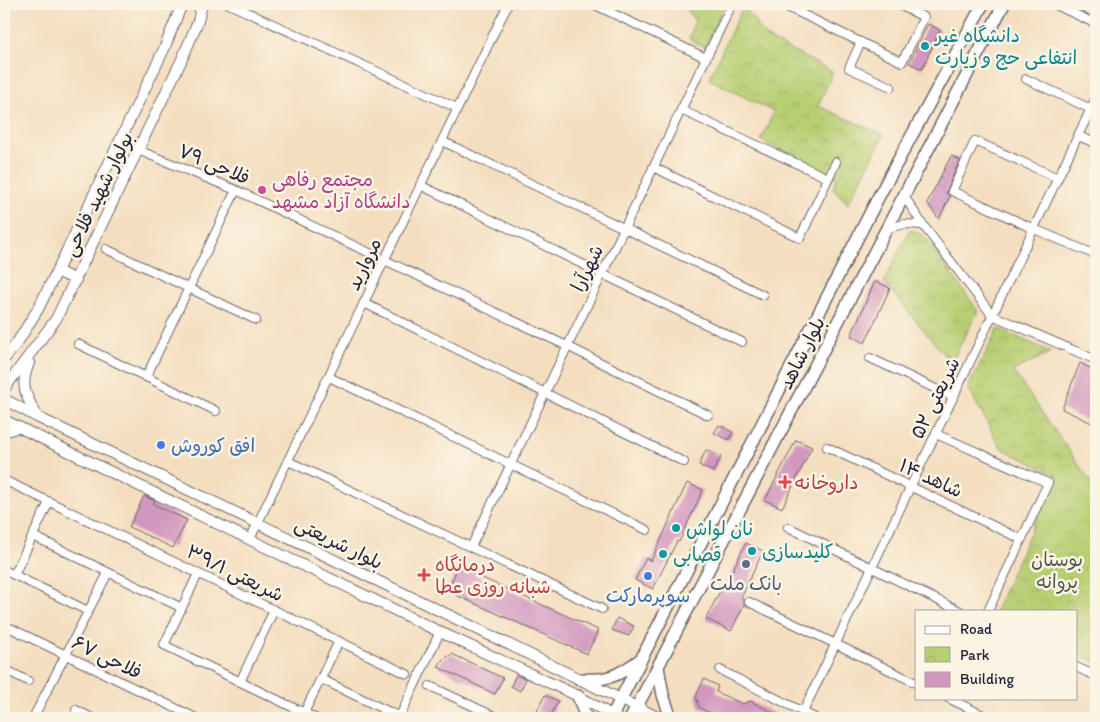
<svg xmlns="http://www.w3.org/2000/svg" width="1100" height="722" font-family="Itim,'Playpen Sans Arabic',sans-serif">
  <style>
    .park { fill: url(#park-crowns); stroke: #6c7856 }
    .building { fill: #d297be }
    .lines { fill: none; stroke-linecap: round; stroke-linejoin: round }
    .minor-casing { stroke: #6c646a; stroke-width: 10 }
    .secondary-casing { stroke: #6c646a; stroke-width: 12 }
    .primary-casing { stroke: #6c646a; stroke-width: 14 }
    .minor { stroke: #fff; stroke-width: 8 }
    .secondary { stroke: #fff; stroke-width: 10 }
    .primary { stroke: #fff; stroke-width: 11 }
    .culture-dot { fill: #0f9aa8; stroke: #fcf5e5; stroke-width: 2 }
    .hotel-dot { fill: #d1479c; stroke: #fcf5e5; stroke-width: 2 }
    .shop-dot { fill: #3f7fe0; stroke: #fcf5e5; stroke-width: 2 }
    .health-dot { fill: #e0444e; stroke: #fcf5e5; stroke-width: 2 }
    .service-dot { fill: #5c6f8a; stroke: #fcf5e5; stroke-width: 2 }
    .labels { text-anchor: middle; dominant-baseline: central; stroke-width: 5; stroke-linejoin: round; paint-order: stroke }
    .culture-label { font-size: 19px; fill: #0d838f; stroke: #fcf5e5; text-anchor: start }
    .street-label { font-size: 19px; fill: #22223b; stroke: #fcf5e5 }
    .hotel-label { font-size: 19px; fill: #b23c85; stroke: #fcf5e5; text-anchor: start }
    .shop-label { font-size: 19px; fill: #366cbe; stroke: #fcf5e5; text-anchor: start }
    .health-label { font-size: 19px; fill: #be3a42; stroke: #fcf5e5; text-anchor: start }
    .park-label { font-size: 19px; fill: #4f564c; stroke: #fcf5e5 }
    .service-label { font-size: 19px; fill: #4e5e75; stroke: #fcf5e5 }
  </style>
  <defs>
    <pattern id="park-crowns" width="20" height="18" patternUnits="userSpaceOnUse" patternTransform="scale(1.25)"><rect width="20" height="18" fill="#b7ce72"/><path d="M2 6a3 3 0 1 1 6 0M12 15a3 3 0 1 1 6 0" fill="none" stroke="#9db164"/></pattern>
  </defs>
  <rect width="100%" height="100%" fill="#fcf5e5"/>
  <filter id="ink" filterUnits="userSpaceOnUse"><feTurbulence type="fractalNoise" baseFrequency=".02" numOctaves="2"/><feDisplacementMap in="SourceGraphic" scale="10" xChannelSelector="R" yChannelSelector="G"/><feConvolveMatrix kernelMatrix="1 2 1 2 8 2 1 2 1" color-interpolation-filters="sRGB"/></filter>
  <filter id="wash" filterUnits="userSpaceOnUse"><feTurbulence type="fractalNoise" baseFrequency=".0096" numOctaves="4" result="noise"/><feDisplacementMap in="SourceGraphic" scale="20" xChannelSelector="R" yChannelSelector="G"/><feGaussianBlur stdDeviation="1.12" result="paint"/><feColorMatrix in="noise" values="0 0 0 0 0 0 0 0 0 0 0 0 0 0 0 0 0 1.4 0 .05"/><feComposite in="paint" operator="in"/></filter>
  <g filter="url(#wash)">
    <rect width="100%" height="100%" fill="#f4dec0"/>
    <g class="park">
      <polygon points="683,4 725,4 705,47 689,39 695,21"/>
      <polygon points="743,6 767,38 833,72 818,106 884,135 848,204 833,188 837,178 761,140 774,112 709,79"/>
      <polygon points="909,230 915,231 925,237 978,311 951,363 884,282"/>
      <polygon points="998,329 1051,352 1013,371 1096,489 1096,662 1076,653 1076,611 995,611 1056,475 1001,448 968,388"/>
    </g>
    <g id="blocks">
      <g class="building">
        <polygon points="928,24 940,30 922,69 909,63"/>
        <polygon points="951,156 960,160 947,189 946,193 950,196 939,219 927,203"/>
        <polygon points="875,281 890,288 865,343 851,336"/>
        <polygon points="1080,363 1096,371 1096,425 1062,409"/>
        <polygon points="719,425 733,432 729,440 714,433"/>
        <polygon points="796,440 812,447 782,508 765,500"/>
        <polygon points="706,450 721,457 713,472 699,465"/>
        <polygon points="687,483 703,490 679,542 677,541 653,589 635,580 646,558 651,561"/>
        <polygon points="144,496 155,501 153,504 187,520 173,548 129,527"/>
        <polygon points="746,543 763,551 741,598 744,600 744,605 731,631 706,619 721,589 723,590"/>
        <polygon points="458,567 598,630 587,654 447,591"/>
        <polygon points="617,618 634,626 629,636 612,630"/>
        <polygon points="452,654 503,678 495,694 438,667 442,660"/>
        <polygon points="516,675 526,679 520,691 511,686"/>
        <polygon points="704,679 718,686 716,692 743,704 750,701 784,718 721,718 706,711 699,707 696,696"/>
        <polygon points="545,695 558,701 550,717 537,711"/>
      </g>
    </g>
  </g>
  <g filter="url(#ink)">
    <use href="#blocks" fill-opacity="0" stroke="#6c646a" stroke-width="1"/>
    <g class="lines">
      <g class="minor-casing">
        <g id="minor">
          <polyline points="229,4 457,108"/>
          <polyline points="593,4 706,58"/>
          <polyline points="781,4 902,62 924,17 897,4"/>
          <polyline points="1054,4 1096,24"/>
          <polyline points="861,42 849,68 891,87"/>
          <polyline points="1026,79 1091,109"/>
          <polyline points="681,110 828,178"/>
          <polyline points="1078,136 1096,143"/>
          <polyline points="442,141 763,295"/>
          <polyline points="138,150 236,190 567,346 708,415"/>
          <polyline points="653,167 800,238 836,162"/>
          <polyline points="1058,178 975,141 952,191 1034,229 1096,255"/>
          <polyline points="420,185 742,342"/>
          <polyline points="904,196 923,225 992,315 1096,360"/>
          <polyline points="888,228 905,224 923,225"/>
          <polyline points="106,249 256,320"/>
          <polyline points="364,303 684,462"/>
          <polyline points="78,344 216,411"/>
          <polyline points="870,358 953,397"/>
          <polyline points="146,377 236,190"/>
          <polyline points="329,377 647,530"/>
          <polyline points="936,434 1048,483 988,611"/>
          <polyline points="827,447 1021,539"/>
          <polyline points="288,461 602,609"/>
          <polyline points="4,480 407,674"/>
          <polyline points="788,527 960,611"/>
          <polyline points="33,536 182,608"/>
          <polyline points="250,539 508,4"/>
          <polyline points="471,547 732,4"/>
          <polyline points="4,570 88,611"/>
          <polyline points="198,574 164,645 315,718"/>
          <polyline points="14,575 49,502"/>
          <polyline points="749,602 916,683"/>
          <polyline points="4,625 196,718"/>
          <polyline points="1076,667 1096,676"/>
          <polyline points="4,669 28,681"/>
          <polyline points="720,670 815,718"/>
          <polyline points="321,679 402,718"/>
          <polyline points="240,682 274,610"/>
          <polyline points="430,686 498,718"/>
          <polyline points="948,698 989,718"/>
          <polyline points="76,710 92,718"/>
          <polyline points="803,712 1096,98"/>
          <polyline points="304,713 339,641"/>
          <polyline points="33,718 108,573"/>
          <polyline points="399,718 440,632"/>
        </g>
      </g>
      <g class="secondary-casing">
        <g id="secondary">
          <polyline points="57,271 76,280"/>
          <polyline points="4,359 17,343 38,309 57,271 164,49 182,4"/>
          <path d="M29,363C19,386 26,396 37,416"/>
          <polyline points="4,389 56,319 183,57 198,21 202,4"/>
          <polyline points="4,399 37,417 463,622 659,718"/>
          <polyline points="4,420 440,632 578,696 617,718"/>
          <polyline points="4,432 18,427"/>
        </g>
      </g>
      <g class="primary-casing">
        <g id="primary">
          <polyline points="658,667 663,695 671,718"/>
          <path d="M579,679C608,681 618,676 641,659"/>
          <polyline points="578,696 586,718"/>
          <polyline points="611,718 879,196 983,4"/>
          <polyline points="631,718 1004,4"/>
        </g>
      </g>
      <use href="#minor" class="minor"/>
      <use href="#secondary" class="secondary"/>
      <use href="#primary" class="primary"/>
    </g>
  </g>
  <g class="culture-dot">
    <circle cx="925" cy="46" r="5"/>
    <circle cx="676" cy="528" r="5"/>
    <circle cx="752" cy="551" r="5"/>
    <circle cx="663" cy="554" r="5"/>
  </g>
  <circle class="hotel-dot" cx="262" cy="190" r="5"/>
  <g class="shop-dot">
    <circle cx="161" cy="445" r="5"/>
    <circle cx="648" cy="576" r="5"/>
  </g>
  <g class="health-dot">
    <path d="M782.5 474.5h5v5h5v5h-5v5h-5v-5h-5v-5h5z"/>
    <path d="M421.5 567.5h5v5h5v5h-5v5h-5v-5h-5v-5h5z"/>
  </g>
  <circle class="service-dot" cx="746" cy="564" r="5"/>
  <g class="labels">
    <g class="culture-label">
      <text x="935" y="35">دانشگاه غیر<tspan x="935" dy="22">انتفاعی حج و زیارت</tspan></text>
      <text x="686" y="528">نان لواش</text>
      <text x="762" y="551">کلیدسازی</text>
      <text x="673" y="554">قصابی</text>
    </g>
    <g class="street-label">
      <text transform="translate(214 164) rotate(23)">فلاحی ۷۹</text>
      <text transform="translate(98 194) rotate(-64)">بولوار شهید فلاحی</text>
      <text transform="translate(364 264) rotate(-64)">مروارید</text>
      <text transform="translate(587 268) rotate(-64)">شهرآرا</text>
      <text transform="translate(802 353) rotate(-63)">بلوار شاهد</text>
      <text transform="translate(935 398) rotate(-64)">شریعتی ۵۲</text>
      <text transform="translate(931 478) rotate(25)">شاهد ۱۴</text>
      <text transform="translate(339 543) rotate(26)">بلوار شریعتی</text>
      <text transform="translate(235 573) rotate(26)">شریعتی ۳۹/۱</text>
      <text transform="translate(107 657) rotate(26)">فلاحی ۶۷</text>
    </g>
    <g class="hotel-label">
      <text x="272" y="179">مجتمع رفاهی<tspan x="272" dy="22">دانشگاه آزاد مشهد</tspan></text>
    </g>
    <g class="shop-label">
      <text x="171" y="445">افق کوروش</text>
      <text x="648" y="595" text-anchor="middle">سوپرمارکت</text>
    </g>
    <g class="health-label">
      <text x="795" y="482">داروخانه</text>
      <text x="435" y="564">درمانگاه<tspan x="435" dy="22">شبانه روزی عطا</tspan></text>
    </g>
    <g class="park-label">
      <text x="1057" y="559">بوستان<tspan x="1057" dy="22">پروانه</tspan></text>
    </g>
    <g class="service-label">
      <text x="746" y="583">بانک ملت</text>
    </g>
  </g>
  <rect width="1100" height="722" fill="none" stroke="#fcf5e5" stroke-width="20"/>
  <rect x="915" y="610" width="162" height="90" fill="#fcf5e5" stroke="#a5a1a1"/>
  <rect x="925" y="626" width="25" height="8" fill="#ffffff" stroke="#a5a1a1"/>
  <text x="960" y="634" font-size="15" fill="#22223b">Road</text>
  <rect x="925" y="647" width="25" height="15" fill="url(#park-crowns)" stroke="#a5a1a1"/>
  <text x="960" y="660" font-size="15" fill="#22223b">Park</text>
  <rect x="925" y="672" width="25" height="15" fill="#d297be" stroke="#a5a1a1"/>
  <text x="960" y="684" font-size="15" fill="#22223b">Building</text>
</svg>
